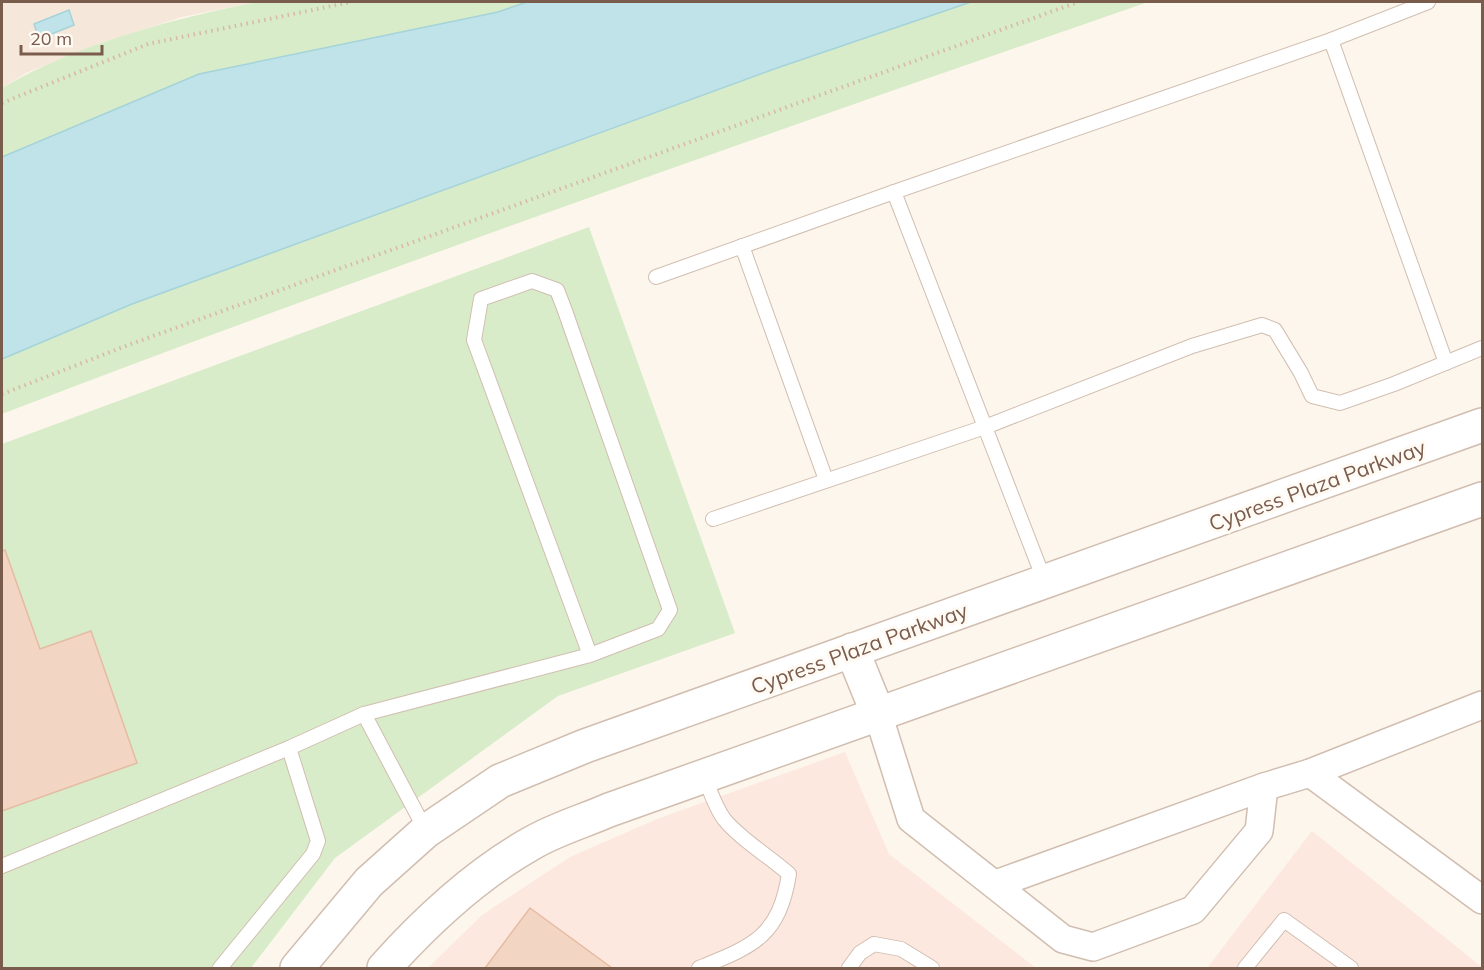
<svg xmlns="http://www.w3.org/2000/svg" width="1484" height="970" font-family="Mulish,sans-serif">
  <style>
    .residential { fill: #f5e8da }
    .commercial { fill: #fde8e0 }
    .green { fill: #d8ecc9 }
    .water { fill: #bfe3e8; stroke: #a5d3da; stroke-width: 1.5 }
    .building { fill: #f3d5c3; stroke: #e6bba3; stroke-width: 1.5 }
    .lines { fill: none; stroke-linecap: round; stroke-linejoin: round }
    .service-casing { stroke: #d1beb0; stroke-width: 16 }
    .minor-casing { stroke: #d1beb0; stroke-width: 30 }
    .tertiary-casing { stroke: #d1beb0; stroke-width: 36 }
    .path { stroke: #d9b8a5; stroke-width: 4; stroke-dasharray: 1.5 4.5; stroke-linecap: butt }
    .service { stroke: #fff; stroke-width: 14 }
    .minor { stroke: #fff; stroke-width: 27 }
    .tertiary { stroke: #fff; stroke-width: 33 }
    .labels { text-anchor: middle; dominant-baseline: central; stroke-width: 6; stroke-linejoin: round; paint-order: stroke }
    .street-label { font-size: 21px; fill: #7a5c4d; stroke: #fffaf3 }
  </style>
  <rect width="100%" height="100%" fill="#fdf6ec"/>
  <polygon class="residential" points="2,2 256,2 182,17 104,42 26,73 2,88"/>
  <g class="commercial">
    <polygon points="845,752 889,854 1036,968 428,968 482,915 570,857 657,819"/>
    <polygon points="1312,831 1482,967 1482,968 1207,968"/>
  </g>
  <g class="green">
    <path d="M256,2H1148C764,135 381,269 2,414V88C79,43 169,20 256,2Z"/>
    <polygon points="589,227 735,633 558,696 335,858 251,968 2,968 2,444"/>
  </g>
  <g class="water">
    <polygon points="527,2 971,2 777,68 132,304 2,359 2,157 199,74 498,12"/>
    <polygon points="69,10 74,25 39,39 34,24"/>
  </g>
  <g class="building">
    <polygon points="5,550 40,649 91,631 137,763 2,811 2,551"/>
    <polygon points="530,908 612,968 485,968"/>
  </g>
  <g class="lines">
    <g class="service-casing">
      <g id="service">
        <polyline points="1331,40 1428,2"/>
        <polyline points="742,246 826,480"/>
        <polyline points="656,277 894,192"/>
        <polyline points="713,519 985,427 1192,346 1262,325 1275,330 1301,373 1312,396 1340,403 1394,384 1482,348"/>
        <polyline points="1045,582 894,192 1331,40 1446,363"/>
        <polyline points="364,714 426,831"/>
        <polyline points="2,866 289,748 364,714 590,655 658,629 670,610 564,308 557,290 532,281 481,299 474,340 590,655"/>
        <polyline points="220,968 313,854 318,841 289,748"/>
        <path d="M699,968C753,946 779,937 789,874C769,856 740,839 724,819C715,807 710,790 704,776"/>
        <polyline points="849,968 860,953 874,944 901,949 932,968"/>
        <polyline points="1245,968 1284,920 1351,968"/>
      </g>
    </g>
    <g class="minor-casing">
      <g id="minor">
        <polyline points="878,714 911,819 1063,939 1093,947 1193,910 1259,831 1264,787 1310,773 1482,705"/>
        <polyline points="1310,773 1482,900"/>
        <polyline points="996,884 1264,787"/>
      </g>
    </g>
    <g class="tertiary-casing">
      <g id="tertiary">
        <polyline points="852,650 878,714"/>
        <polyline points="297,968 369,882 426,831 500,781 585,746 1482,425"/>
        <path d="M384,968C427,920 475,875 532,843C556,829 584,821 609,810L1482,499"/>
      </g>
    </g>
    <g class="path">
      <polyline points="2,103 148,44 351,2"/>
      <polyline points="2,394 131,344 1078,2"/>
    </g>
    <use href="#service" class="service"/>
    <use href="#minor" class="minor"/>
    <use href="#tertiary" class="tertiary"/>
  </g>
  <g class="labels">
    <g class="street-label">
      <text transform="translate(1317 485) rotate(-20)">Cypress Plaza Parkway</text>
      <text transform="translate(859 648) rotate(-20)">Cypress Plaza Parkway</text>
    </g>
  </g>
  <rect width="1484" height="970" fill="none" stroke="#7a5c4d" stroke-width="6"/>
  <path d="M21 45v9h81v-9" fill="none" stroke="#7a5c4d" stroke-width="3"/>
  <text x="30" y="45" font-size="18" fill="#7a5c4d" stroke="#fffaf3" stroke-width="4.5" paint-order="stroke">20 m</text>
</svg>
